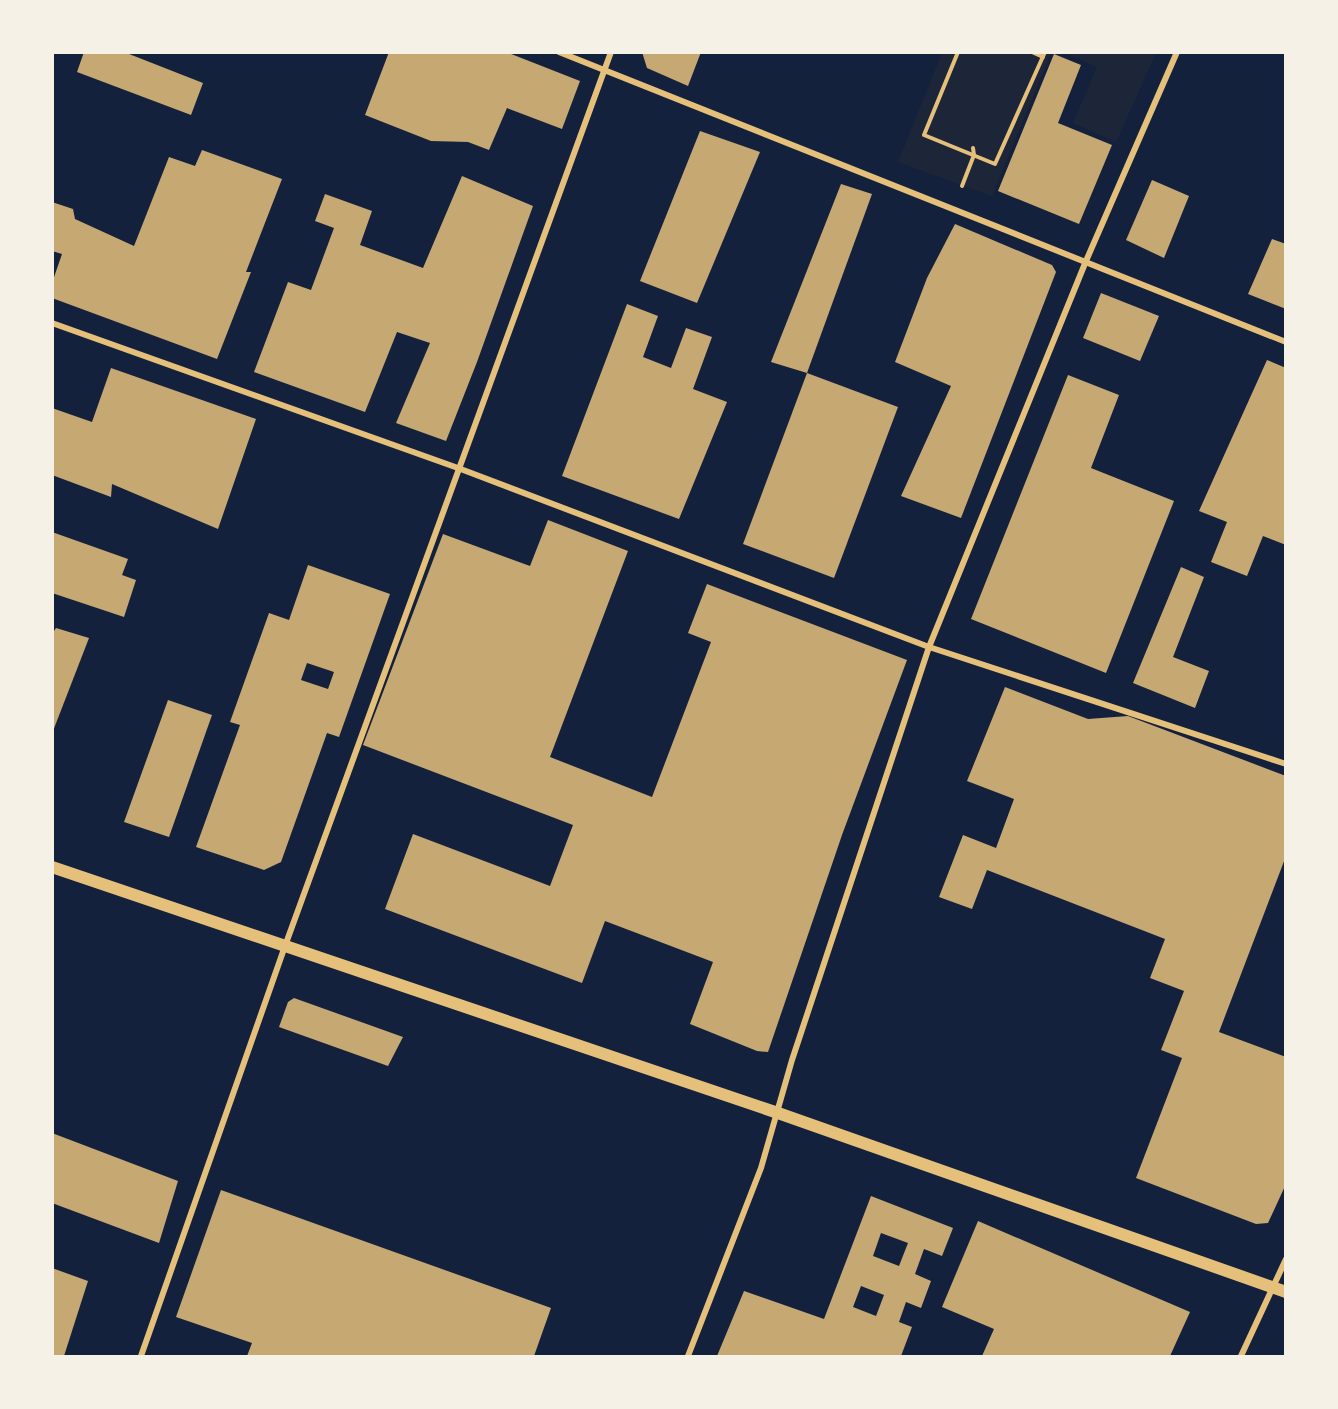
<svg xmlns="http://www.w3.org/2000/svg" width="1338" height="1409" font-family="Montserrat,sans-serif">
  <style>
    .green { fill: #1d2539 }
    .building { fill: #c6a872; fill-rule: evenodd }
    .lines { fill: none; stroke-linecap: round; stroke-linejoin: round }
    .path { stroke: #e5c07b; stroke-width: 4 }
    .minor { stroke: #e5c07b; stroke-width: 6 }
    .secondary { stroke: #e5c07b; stroke-width: 12 }
  </style>
  <rect width="100%" height="100%" fill="#14213d"/>
  <g class="green">
    <polygon points="942,53 1051,53 992,196 898,162"/>
    <polygon points="1065,53 1156,53 1116,142 1073,123 1097,67"/>
  </g>
  <g class="building">
    <polygon points="84,52 124,52 203,83 191,115 77,72"/>
    <polygon points="389,52 506,52 580,81 562,129 507,108 489,150 468,142 431,141 365,115"/>
    <polygon points="642,52 701,52 688,86 647,68"/>
    <polygon points="1054,54 1081,65 1058,123 1112,145 1079,224 998,191"/>
    <polygon points="700,131 760,152 697,303 640,281"/>
    <polygon points="202,150 282,179 246,272 251,272 217,359 52,298 52,283 62,254 52,251 52,202 73,209 75,219 134,246 169,157 195,166"/>
    <polygon points="462,176 533,206 477,362 446,441 396,423 430,343 397,332 365,412 254,372 288,282 311,290 334,228 315,221 325,194 372,211 360,245 423,268"/>
    <polygon points="1152,180 1189,196 1164,258 1126,240"/>
    <polygon points="841,184 872,194 807,373 771,362"/>
    <polygon points="955,224 1052,265 1056,272 961,518 901,496 951,386 895,362 927,278"/>
    <polygon points="1272,239 1286,244 1286,309 1248,294"/>
    <polygon points="1101,293 1159,316 1140,361 1083,338"/>
    <polygon points="627,304 658,316 643,357 671,368 686,328 712,337 693,389 727,402 679,519 562,476"/>
    <polygon points="1267,360 1286,368 1286,545 1263,536 1247,576 1211,562 1227,522 1199,511"/>
    <polygon points="111,368 256,419 218,529 112,484 111,497 52,475 52,408 92,422"/>
    <polygon points="807,373 898,407 834,578 743,544"/>
    <polygon points="1068,375 1119,395 1091,468 1174,501 1106,673 971,619"/>
    <polygon points="548,520 628,551 550,757 652,797 711,642 688,633 707,584 907,660 842,835 768,1052 757,1051 690,1024 713,962 605,921 582,983 385,909 413,834 550,886 573,825 363,745 443,534 530,566"/>
    <polygon points="52,532 128,559 122,575 136,580 124,617 52,593"/>
    <path d="M308,565L390,594L339,737L327,733L281,862L264,870L196,847L240,725L230,722L269,613L289,620ZM307,663L334,672L328,689L301,680Z"/>
    <polygon points="1181,567 1204,577 1173,657 1209,671 1195,708 1133,683"/>
    <polygon points="56,628 89,638 53,731 52,634"/>
    <polygon points="1005,687 1088,719 1128,716 1286,776 1286,856 1219,1032 1286,1057 1286,1184 1268,1223 1256,1224 1136,1178 1182,1058 1161,1050 1184,991 1150,978 1165,939 987,870 972,909 939,897 963,835 996,848 1014,799 967,781"/>
    <polygon points="168,700 212,715 169,837 124,822"/>
    <polygon points="294,998 403,1037 388,1066 279,1027 288,1002"/>
    <polygon points="52,1133 178,1181 159,1243 52,1203"/>
    <polygon points="221,1190 551,1308 534,1356 247,1356 252,1343 176,1317"/>
    <path d="M871,1196L953,1228L942,1256L924,1249L915,1274L931,1281L921,1308L906,1302L899,1322L912,1327L901,1356H717L744,1291L824,1319ZM881,1233L908,1243L899,1266L873,1256ZM861,1286L884,1295L876,1316L853,1307Z"/>
    <polygon points="978,1221 1190,1312 1170,1356 982,1356 994,1329 942,1307"/>
    <polygon points="52,1268 88,1281 64,1356 52,1356"/>
  </g>
  <g class="lines">
    <g class="path">
      <polyline points="958,52 924,135 995,164 1045,52"/>
      <polyline points="1032,52 1043,57"/>
      <polyline points="962,186 974,155 973,148"/>
    </g>
    <g class="minor">
      <polyline points="559,52 1286,342"/>
      <polyline points="52,323 458,468 929,647 1286,764"/>
      <polyline points="141,1356 285,946 611,52"/>
      <polyline points="688,1356 761,1168 792,1060 929,647 1086,261 1177,52"/>
      <polyline points="1241,1356 1286,1259"/>
    </g>
    <polyline class="secondary" points="52,867 778,1113 1286,1292"/>
  </g>
  <rect width="1338" height="1409" fill="none" stroke="#f6f1e7" stroke-width="108"/>
</svg>
